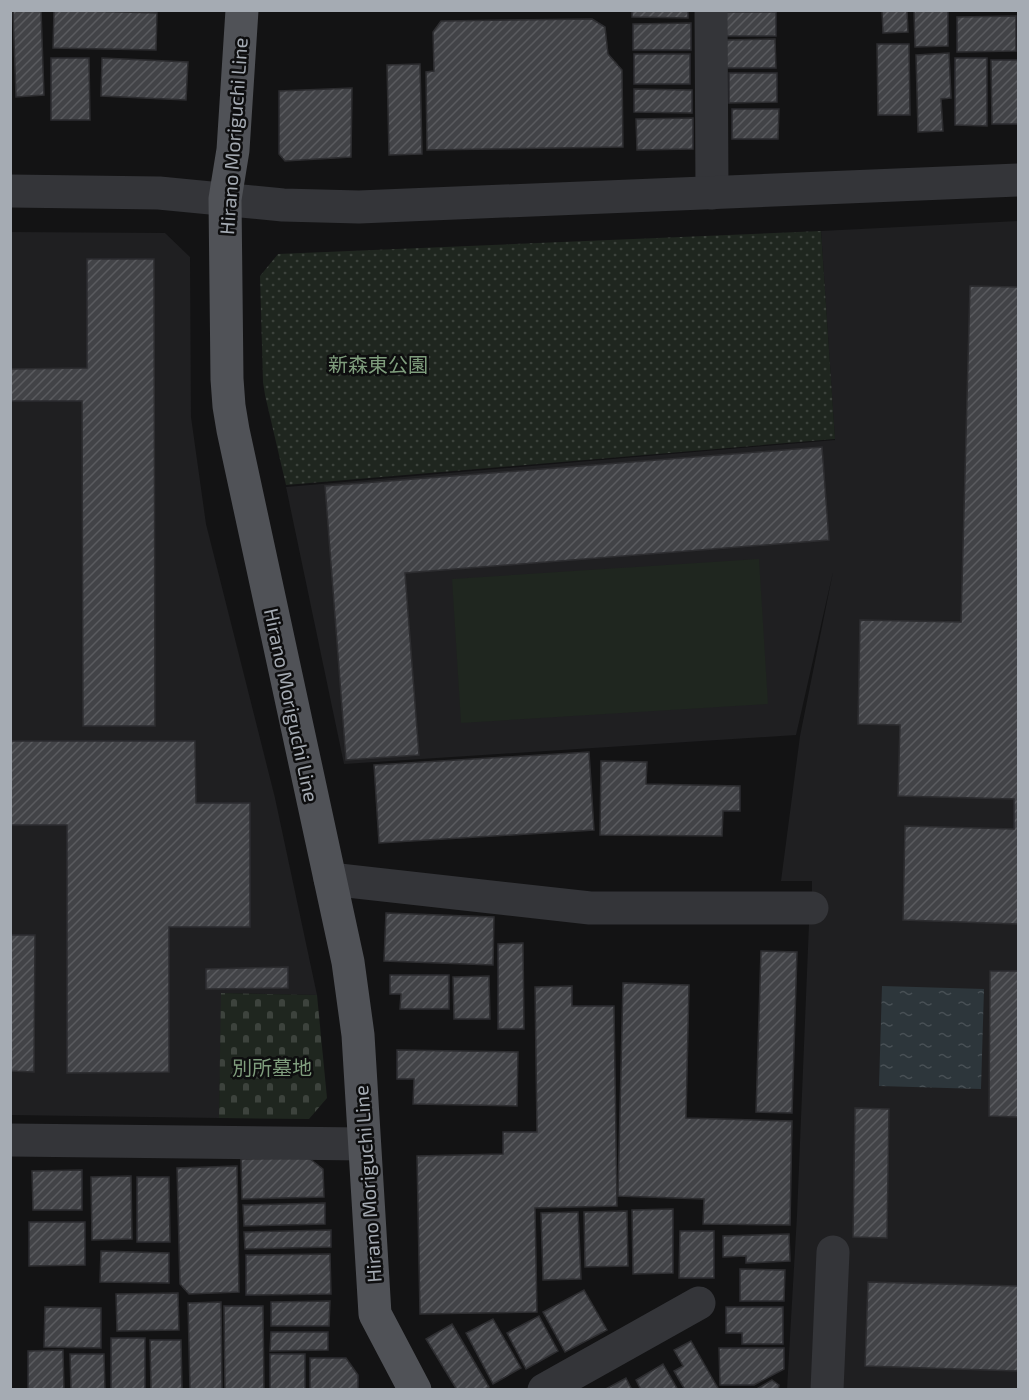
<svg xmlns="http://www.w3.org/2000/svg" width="1029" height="1400" font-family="'Exo 2','Noto Sans JP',sans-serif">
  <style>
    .built { fill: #1f1f21 }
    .green { fill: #1f261f }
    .cemetery { fill: url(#cemetery-stones) }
    .park { fill: url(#park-dots) }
    .water { fill: url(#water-ripples) }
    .building { fill: url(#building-hatch); stroke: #2d2d30; stroke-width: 1.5 }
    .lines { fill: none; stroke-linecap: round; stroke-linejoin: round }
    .minor { stroke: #343539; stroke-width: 33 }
    .major { stroke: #505257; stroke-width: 33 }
    .labels { text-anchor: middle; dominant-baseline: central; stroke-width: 5; stroke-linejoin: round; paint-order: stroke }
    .street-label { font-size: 20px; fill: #a5abb3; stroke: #0e0e0f }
    .park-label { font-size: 20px; fill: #7f9d7d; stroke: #0e0e0f }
  </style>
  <defs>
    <pattern id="cemetery-stones" width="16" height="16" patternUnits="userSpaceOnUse" patternTransform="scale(1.5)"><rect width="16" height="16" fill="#1f261f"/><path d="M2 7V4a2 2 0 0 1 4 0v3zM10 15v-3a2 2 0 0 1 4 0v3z" fill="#3d433d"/></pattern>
    <pattern id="park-dots" width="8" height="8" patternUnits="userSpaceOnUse" patternTransform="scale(1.5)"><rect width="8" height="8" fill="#1f261f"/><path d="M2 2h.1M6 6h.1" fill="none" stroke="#3d433d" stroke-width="1.8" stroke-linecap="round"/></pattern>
    <pattern id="water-ripples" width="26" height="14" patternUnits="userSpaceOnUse" patternTransform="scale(1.5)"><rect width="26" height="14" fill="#2d363b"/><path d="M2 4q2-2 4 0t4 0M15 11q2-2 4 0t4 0" fill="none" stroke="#485055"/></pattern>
    <pattern id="building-hatch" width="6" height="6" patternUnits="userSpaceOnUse" patternTransform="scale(1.5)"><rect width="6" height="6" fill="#424347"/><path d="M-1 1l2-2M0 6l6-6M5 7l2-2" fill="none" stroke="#5a5b5f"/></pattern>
  </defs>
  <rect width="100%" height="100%" fill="#131314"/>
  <g class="built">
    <polygon points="1018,221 1018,1389 787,1389 797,1215 809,924 817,893 812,893 812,881 781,881 800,736 833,572 796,735 344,764 286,487 835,440 821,231"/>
    <polygon points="11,232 165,233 190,257 191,417 206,524 275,798 317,995 222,993 219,1118 11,1115"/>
  </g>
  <polygon class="green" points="759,559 768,704 461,723 452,579"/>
  <polygon class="cemetery" points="221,993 317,995 327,1098 309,1119 219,1118"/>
  <polygon class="park" points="821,231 835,439 286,485 265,395 263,382 260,276 278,254"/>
  <polygon class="water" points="882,986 984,989 981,1089 879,1086"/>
  <g class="building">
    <polygon points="13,10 41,10 44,95 16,97"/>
    <polygon points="54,10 157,13 156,50 53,48"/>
    <polygon points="632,10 688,10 688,18 632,17"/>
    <polygon points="882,10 907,10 908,32 883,33"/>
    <polygon points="914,10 948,10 948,46 915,47"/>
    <rect x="723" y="12" width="53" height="24"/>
    <polygon points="1016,16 1016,51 957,52 957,17"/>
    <polygon points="592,19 605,27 608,54 622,70 623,147 427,150 426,72 434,71 433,32 441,21"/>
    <polygon points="691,23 691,50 633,50 633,24"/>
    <polygon points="775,39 776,68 726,68 725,40"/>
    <polygon points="877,44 909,44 910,115 878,115"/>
    <polygon points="949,53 951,98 941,99 943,131 918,132 916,55"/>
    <rect x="634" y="54" width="56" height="30"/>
    <polygon points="51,58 89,58 90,120 51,120"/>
    <polygon points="102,58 188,62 186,100 101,96"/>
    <polygon points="955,58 987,58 987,126 955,125"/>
    <polygon points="991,60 1018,60 1018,124 992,124"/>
    <polygon points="420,64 422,154 389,155 387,65"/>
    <polygon points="729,73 777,73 777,102 729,103"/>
    <polygon points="352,88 351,157 285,161 279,154 279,91"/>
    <polygon points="634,89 692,90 692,113 634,112"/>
    <polygon points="732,109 779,109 778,139 732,139"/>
    <polygon points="693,118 693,149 637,150 636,119"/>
    <polygon points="87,259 154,259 155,726 83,726 82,401 10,401 10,369 87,368"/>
    <polygon points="970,286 1018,287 1018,924 903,920 905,826 1014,829 1014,799 898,796 900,725 858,724 860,620 961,622"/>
    <polygon points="822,447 829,540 405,573 419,755 346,760 325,486"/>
    <polygon points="10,741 195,741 196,803 250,803 250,927 169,927 169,1072 67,1073 67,825 10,825"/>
    <polygon points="589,752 594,830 379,843 374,765"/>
    <polygon points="601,761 647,762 646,784 740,786 740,811 723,811 722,836 600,835"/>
    <polygon points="386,913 494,917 493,965 384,961"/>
    <polygon points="10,935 35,935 34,1072 10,1071"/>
    <polygon points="523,943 524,1029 498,1029 498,944"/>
    <polygon points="761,951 797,952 792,1113 756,1112"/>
    <polygon points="288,967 288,988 206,989 206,969"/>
    <polygon points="990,971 1018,971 1018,1117 989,1116"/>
    <polygon points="390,975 449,975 449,1009 400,1009 401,994 390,994"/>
    <polygon points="489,976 490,1019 454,1019 453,977"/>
    <polygon points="623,983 689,985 686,1118 792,1121 790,1225 703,1224 704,1199 618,1196"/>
    <polygon points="572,986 572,1006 614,1006 617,1206 535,1208 537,1312 420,1314 417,1156 503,1154 503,1132 537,1132 535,987"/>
    <polygon points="397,1050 518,1052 517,1106 413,1104 414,1079 397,1079"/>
    <polygon points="855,1108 889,1109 887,1238 853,1237"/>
    <polygon points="309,1158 323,1169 324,1197 242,1199 241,1159"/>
    <polygon points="237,1166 239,1292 189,1294 180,1284 177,1168"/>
    <polygon points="82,1170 82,1210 33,1210 32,1171"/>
    <polygon points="131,1176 132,1239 92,1240 91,1177"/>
    <polygon points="137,1177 169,1177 170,1242 137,1242"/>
    <polygon points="325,1203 325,1224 244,1226 243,1205"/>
    <polygon points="673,1209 673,1273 633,1274 632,1210"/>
    <polygon points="627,1211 628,1266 585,1267 584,1212"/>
    <polygon points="578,1212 581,1279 543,1280 541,1213"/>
    <polygon points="29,1222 85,1222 85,1265 29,1266"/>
    <polygon points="331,1230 331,1247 245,1249 244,1232"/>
    <polygon points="680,1231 714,1231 714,1278 679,1278"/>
    <polygon points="789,1234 790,1261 746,1263 746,1256 723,1257 723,1236"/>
    <polygon points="101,1251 169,1253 169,1283 100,1282"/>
    <polygon points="330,1254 331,1294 246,1295 246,1255"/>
    <polygon points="740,1269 785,1270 784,1301 740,1301"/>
    <polygon points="868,1282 1018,1286 1018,1371 865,1366"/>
    <polygon points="584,1290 607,1330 565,1352 543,1312"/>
    <polygon points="178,1293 179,1330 117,1331 116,1294"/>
    <polygon points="330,1301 329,1326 271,1326 271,1302"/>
    <polygon points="221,1302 222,1390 190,1390 188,1303"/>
    <polygon points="224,1306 263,1306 264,1390 225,1390"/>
    <polygon points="45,1307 101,1308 101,1348 44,1347"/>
    <polygon points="726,1307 783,1307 783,1344 742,1344 742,1333 726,1333"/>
    <polygon points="539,1316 558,1351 526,1369 507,1333"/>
    <polygon points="493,1319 521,1368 493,1384 466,1333"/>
    <polygon points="452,1324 489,1387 484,1390 457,1390 426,1339"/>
    <polygon points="271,1332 328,1332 328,1350 270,1351"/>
    <rect x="111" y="1338" width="34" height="52"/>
    <polygon points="150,1340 181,1340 182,1390 151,1390"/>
    <polygon points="691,1341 719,1390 685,1390 674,1371 683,1366 674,1350"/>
    <polygon points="719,1348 784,1348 784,1369 754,1385 720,1385"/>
    <polygon points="63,1350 64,1390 28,1390 28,1351"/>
    <polygon points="70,1354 104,1354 105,1390 71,1390"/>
    <rect x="270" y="1354" width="35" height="36"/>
    <polygon points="310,1358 346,1358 358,1375 358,1390 310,1390"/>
    <polygon points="663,1364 678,1390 641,1390 636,1380"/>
    <polygon points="626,1378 632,1390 604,1390"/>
    <polygon points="772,1380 779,1385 778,1390 755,1390"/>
  </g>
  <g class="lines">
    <g class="minor">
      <polyline points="711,10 712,193"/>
      <polyline points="10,191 159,193 283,205 359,207 1018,180"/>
      <polyline points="330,879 590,908 812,908"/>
      <polyline points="10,1140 364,1144"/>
      <polyline points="544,1390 699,1303"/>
      <polyline points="827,1390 833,1252"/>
    </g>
    <polyline class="major" points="242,10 233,150 225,199 227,379 229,406 233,430 348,962 358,1035 375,1314 415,1390"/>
  </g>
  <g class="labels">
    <g class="street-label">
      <text transform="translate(233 136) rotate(-86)">Hirano Moriguchi Line</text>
      <text transform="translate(292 705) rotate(78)">Hirano Moriguchi Line</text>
      <text transform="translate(367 1184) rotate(-94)">Hirano Moriguchi Line</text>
    </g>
    <g class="park-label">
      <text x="378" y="364">新森東公園</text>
      <text x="272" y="1067">別所墓地</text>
    </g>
  </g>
  <rect width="1029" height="1400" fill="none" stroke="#a5abb3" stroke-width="24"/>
</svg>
